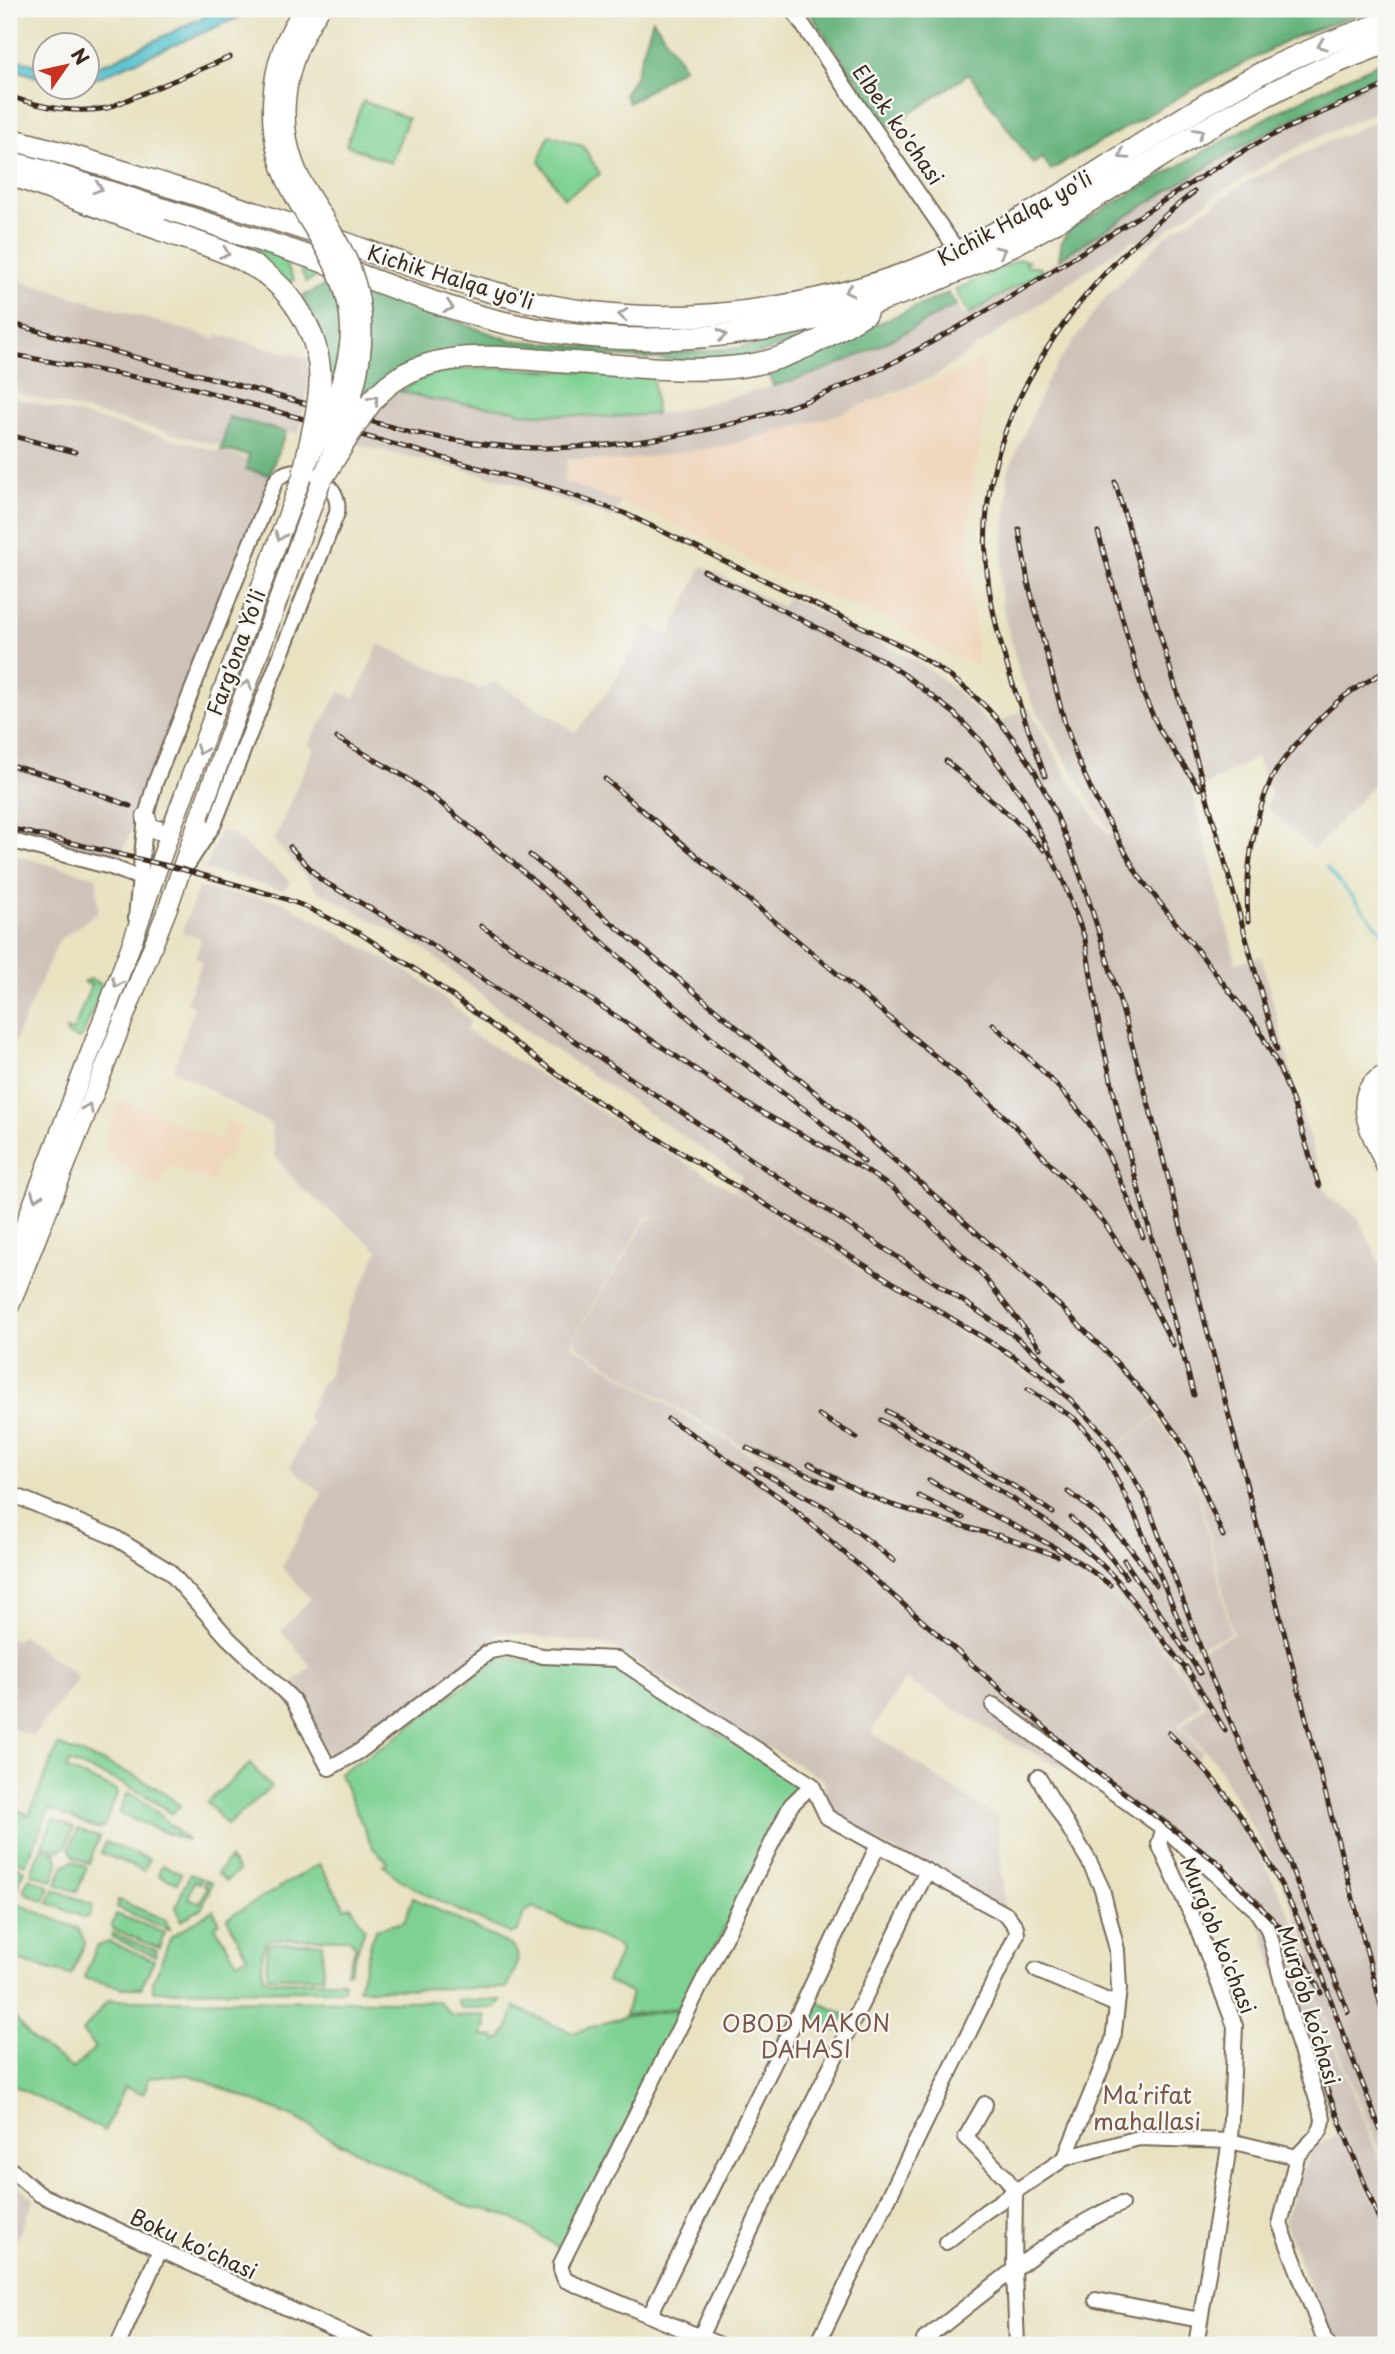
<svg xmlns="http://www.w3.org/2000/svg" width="1395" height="2354" font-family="'Playpen Sans',sans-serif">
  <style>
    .built { fill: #f0d6bc }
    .industrial { fill: #cec2b9; fill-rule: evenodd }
    .green { fill: #7ed193; stroke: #5c7e58; stroke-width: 2 }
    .forest { fill: #66b37d; stroke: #506e4e; stroke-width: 2 }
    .water { fill: #55c1cd; stroke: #487676; stroke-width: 2 }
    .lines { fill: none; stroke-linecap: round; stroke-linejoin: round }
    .stream { stroke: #55c1cd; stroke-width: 2.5 }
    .minor-casing { stroke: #786a57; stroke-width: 18 }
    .major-casing { stroke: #786a57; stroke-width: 21 }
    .highway-casing { stroke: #786a57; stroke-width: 24 }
    .minor { stroke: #fff; stroke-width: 14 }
    .major { stroke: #fff; stroke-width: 18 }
    .highway { stroke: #fff; stroke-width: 21 }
    .rail-casing { stroke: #3b2a1e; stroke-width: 5 }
    .rail { stroke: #f6f6f2; stroke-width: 2.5; stroke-dasharray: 8; stroke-linecap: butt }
    .major-bridge-casing { stroke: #786a57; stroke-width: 21; stroke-linecap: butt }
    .highway-bridge-casing { stroke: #786a57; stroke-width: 24; stroke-linecap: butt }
    .major-bridge { stroke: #fff; stroke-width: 18 }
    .highway-bridge { stroke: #fff; stroke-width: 21 }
    .oneway { stroke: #a79f9a }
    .labels { text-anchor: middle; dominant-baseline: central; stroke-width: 5; stroke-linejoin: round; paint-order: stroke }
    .street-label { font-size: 21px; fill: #3b2a1e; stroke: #f6f6f2 }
    .neighbourhood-label { font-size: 23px; fill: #7b5647; stroke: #f6f6f2 }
  </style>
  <rect width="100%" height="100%" fill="#f6f6f2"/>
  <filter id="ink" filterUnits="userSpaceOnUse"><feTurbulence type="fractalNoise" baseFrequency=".0143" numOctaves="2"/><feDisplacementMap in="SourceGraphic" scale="14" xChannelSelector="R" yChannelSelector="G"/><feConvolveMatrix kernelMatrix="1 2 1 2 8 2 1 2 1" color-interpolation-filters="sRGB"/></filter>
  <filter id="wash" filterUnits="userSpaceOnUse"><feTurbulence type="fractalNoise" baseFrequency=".00686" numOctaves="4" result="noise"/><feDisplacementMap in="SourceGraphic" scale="28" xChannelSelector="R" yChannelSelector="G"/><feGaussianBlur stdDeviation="1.57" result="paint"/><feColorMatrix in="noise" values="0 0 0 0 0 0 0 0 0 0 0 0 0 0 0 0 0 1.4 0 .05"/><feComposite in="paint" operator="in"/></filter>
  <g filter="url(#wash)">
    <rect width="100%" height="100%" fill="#e8e2c1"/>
    <g class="built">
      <polygon points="982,357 987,394 968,524 977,666 940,649 882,616 851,606 757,566 736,551 642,510 533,473 535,461 621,461 729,445 840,414 965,370"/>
      <polygon points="120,1099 219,1140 227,1121 241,1127 227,1160 221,1158 212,1182 170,1166 158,1186 111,1159 112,1153 102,1149"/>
    </g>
    <g class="industrial">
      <polygon points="1386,75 1386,108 1318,137 1281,156 1214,196 1142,248 1134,239 933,377 840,414 729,445 621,461 567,459 564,482 621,502 613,519 509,481 356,444 381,406 397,391 435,400 515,410 518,413 610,417 669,413 802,379 868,353 956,305 963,317 1031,278 1235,149 1314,108"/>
      <polygon points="1386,117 1386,772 1313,850 1266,806 1272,794 1256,757 1193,793 1236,962 1230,965 1261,956 1303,1118 1324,1185 1329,1196 1358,1218 1386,1276 1386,2167 1302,1964 1313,1956 1275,1867 1214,1760 1181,1726 1206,1705 1175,1661 1233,1634 1197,1482 1181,1448 1157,1415 1110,1452 1092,1426 1035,1378 734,1191 742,1176 524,1029 423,948 317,890 274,841 314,747 308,744 340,692 355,698 379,644 480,689 495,682 576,732 610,688 647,624 669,636 702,566 783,607 787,597 903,654 932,671 956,691 991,726 1029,708 1068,778 1107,834 1117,831 1116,827 1109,830 1096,810 1039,716 1020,676 1002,606 1000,586 1008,489 1007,474 1049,376 1104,299 1164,237 1250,180 1314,148"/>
      <polygon points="9,278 216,339 217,334 308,359 309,381 299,434 229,416 221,446 9,391"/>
      <polygon points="9,396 275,466 230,596 119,860 9,831"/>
      <polygon points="220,831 231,834 292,882 283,890 205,870"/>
      <polygon points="9,854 97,877 98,912 59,940 9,1054"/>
      <path d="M198,888L281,901L418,978L471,1020L466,1030L694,1168L690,1177L696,1168L1036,1381L1090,1426L1109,1454L1156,1417L1180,1451L1196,1484L1231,1633L1172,1657L1146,1629L1101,1586L1085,1579L1100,1587L1147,1632L1171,1660L1202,1703L1178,1725L1203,1753L1194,1763L1203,1772L1236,1816L1272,1878L1310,1955L1297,1962L1312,1992L1386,2175V2326L1381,2345H1353L1330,2332L1317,2307L1284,2220L1312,2148L1337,2136L1301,2042L1281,1969L1291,1964L1275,1971L1258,1917L1166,1834L1082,1778L998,1735L905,1679L871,1732L997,1818L1005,1912L829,1814L824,1780L729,1725L615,1647L502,1632L369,1740L333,1763L289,1687L311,1666L281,1631L310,1599L282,1567L322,1494L290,1467L312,1422L306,1419L322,1383L328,1378L348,1313L364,1282L378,1250L298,1185L275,1156L271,1125L174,1069L194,1007L186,1003L202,961L195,958L201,939L182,932ZM647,1216L667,1217L648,1218L574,1339L576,1346L746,1449L821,1486L1022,1550L1080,1575L1025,1552L815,1485L746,1452L574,1347L573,1339Z"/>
      <polygon points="22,1635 77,1676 76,1682 33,1736 9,1727 9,1637 15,1640"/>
      <polygon points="9,2179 35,2200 9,2254"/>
    </g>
    <g class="green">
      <polygon points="363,101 408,118 391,163 346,145"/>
      <polygon points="549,135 583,146 600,174 564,198 539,161"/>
      <polygon points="80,193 281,256 294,280 288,283"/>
      <polygon points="1021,259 1028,261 1025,263 1026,265 1040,267 1042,271 969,314 955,290"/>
      <polygon points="298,264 324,273 306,282"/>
      <polygon points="501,368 653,375 656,414 610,417 518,413 515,410 435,400 399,391 430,375 457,369"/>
      <polygon points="90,979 101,984 102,988 82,1037 78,1039 67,1034 66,1030 73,1031 91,985 84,982"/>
      <path d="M503,1656L531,1663L615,1669L798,1784L684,2007L625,2015L631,1993L607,1981L618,1958L620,1950L614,1944L533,1907L524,1913L518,1931L511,1934C480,1919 402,1889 384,1865L388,1862L373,1848L339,1773L387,1744Z"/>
      <path d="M58,1745C100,1762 147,1775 180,1806L171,1814C142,1788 105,1776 69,1762L66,1769L116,1790L117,1794L104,1826L98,1829L49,1809L26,1864L9,1858V1807L29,1815Z"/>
      <polygon points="250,1764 271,1787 227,1825 207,1802"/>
      <polygon points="130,1793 150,1806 188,1841 119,1814 127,1794"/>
      <polygon points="53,1819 74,1828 66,1847 57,1851 42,1845"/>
      <polygon points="78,1829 99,1837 89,1863 74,1857 70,1848"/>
      <polygon points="105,1842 149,1859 144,1871 101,1853"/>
      <polygon points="41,1848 55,1853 59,1862 52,1881 31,1873"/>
      <polygon points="229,1859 239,1871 226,1881 217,1873"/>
      <polygon points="73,1861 87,1867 77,1892 56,1884 64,1865"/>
      <polygon points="9,1863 24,1870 16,1889 9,1887"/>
      <path d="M319,1864L345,1908L351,1906L365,1929L349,1972H346L356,1946L349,1939H270C259,1946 263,1965 263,1977L270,1981H343L345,1983L343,1990L153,1991V1982L171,1937L213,1910L220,1923L215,1926L237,1962L247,1956L227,1918Z"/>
      <polygon points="162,1865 181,1873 177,1883 158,1875"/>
      <polygon points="190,1874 202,1879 200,1883 194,1881 188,1899 200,1903 207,1887 204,1885 205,1880 212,1883 202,1908 181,1921 176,1906"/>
      <polygon points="29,1878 50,1887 44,1901 26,1893 23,1890"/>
      <polygon points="54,1889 93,1905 89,1916 85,1918 48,1903"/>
      <path d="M413,1898L512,1946C525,1957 512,1975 507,1988L358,1989L375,1929L404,1922Z"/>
      <polygon points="118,1900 166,1920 169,1930 116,1907"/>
      <polygon points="18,1904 79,1929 85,1943 71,1975 9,1958 9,1925"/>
      <polygon points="116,1914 165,1933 159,1948 113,1929 112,1925"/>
      <polygon points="112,1933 157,1951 155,1956 111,1937"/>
      <polygon points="109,1942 154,1960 141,1988 124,1988 84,1978 97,1946"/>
      <polygon points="271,1943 322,1943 323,1977 269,1977 267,1974 267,1946"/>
      <path d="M108,2000L438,2001L452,2016L485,2015L486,2027L483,2028L482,2036L495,2037L497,2041C508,2034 511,2020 515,2007L572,2033L624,2017L683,2009L563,2251C537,2234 507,2208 474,2209L326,2136L298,2119L190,2075L148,2078L144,2094L124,2087L105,2131L9,2083V2011L34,2041L73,2069L96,2047L82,2032Z"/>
      <polygon points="456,2000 501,2000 495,2008 460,2008"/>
      <polygon points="816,2001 845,2015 837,2031 808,2017"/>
    </g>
    <g class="forest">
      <polygon points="807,9 1375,9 1299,35 1197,87 1051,170 1043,158 1033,164 969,74 890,127"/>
      <polygon points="653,19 684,67 629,103 624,94 635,77"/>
      <path d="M1386,60V75C1269,124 1166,191 1059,259L1062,241L1070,229C1173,169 1276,108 1386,60Z"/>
      <polygon points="330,278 510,340 664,354 739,348 829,325 830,330 730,363 493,350 369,392 329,376 301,297 328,284"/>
      <path d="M948,293L956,305C897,337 839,370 773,386L768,369L818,350Z"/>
      <polygon points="229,417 286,432 269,475 246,469 249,455 221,450"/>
    </g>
    <g class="water">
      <polygon points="220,9 258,9 88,82 88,69 114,60"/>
      <polygon points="9,56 45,68 45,80 9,67"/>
    </g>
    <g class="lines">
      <polyline class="stream" points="1326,867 1380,929 1386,941"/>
    </g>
  </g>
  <g filter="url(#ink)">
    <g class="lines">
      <g class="minor-casing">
        <g id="minor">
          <polyline points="792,9 961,256"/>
          <polyline points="9,840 111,867 140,878"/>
          <path d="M136,918L146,816L155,783L275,482C291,457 343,478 337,513L214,824L188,864"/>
          <polyline points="9,1493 114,1537 169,1571 228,1638 293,1700 329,1768 360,1751 490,1651 507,1648 543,1656 617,1659 812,1785 827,1817 1007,1915 1016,1927 1017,1934 817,2345"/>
          <polyline points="1038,1777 1089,1861 1102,1889 1117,1950 1119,1989 1113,2040 1065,2158"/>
          <polyline points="1162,1834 1159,1844 1197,1927 1235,2026 1230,2141 1196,2345"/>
          <polyline points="1036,1970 1117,2005"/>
          <polyline points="985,2104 966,2137 1006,2178 1015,2191 1014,2271 1017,2345"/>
          <polyline points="1297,2157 1280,2224 1325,2341 1329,2345"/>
          <polyline points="9,2168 39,2194 368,2345"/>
          <path d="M946,2242L986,2211L1065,2158L1139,2138L1230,2141L1297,2157C1307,2143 1323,2136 1323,2118L1295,2032L1271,1940L1268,1929L1255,1909L1171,1834L993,1705"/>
          <polyline points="1096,2300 1200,2320"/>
          <polyline points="650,2315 803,2004 878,1845"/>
          <polyline points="700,2337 776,2177 927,1871"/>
          <path d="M924,2340C983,2295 1053,2232 1121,2204"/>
          <polyline points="118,2345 160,2250"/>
          <polyline points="720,2345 565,2280 561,2269 561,2264 791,1805 812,1785"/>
        </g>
      </g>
      <g class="major-casing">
        <g id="major">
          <path d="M146,816C148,831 160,833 172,827"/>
          <path d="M1386,1074C1344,1093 1374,1137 1386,1168"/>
          <path d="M1386,1074C1375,1091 1380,1106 1386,1124"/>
          <polyline points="9,1266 133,940 172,827"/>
          <polyline points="9,1308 169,905 199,818"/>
        </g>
      </g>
      <g class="highway-casing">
        <g id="highway">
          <path d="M9,139C64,152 118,170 172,187C231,205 290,224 348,244C429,273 510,303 597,313C709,326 841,303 944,258C1052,210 1146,135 1250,79C1294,55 1340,38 1386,22"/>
          <path d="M9,162L47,172C133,200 221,227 307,256C371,278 432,305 498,321C668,363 846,328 1001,251C1074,215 1141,167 1211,126C1266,93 1326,65 1386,43"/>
          <polyline points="9,174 161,230"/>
          <path d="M566,362C623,365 687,374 743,366C788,361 829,336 866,313"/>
        </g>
      </g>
      <use href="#minor" class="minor"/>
      <use href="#major" class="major"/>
      <use href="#highway" class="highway"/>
      <g class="rail-casing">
        <g id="rail">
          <path d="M9,96C41,107 73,114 108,108L230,57"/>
          <path d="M9,323L410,432C454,441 498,448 543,448C655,447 773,422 874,372C966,327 1054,270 1141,215C1183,189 1225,160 1269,137C1307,118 1347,102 1386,85"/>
          <path d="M9,354L189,387L554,489L624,513L896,643C959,677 1000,711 1036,774C1073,841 1093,913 1115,985C1144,1084 1170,1183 1195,1283C1257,1531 1321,1778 1386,2025"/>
          <polyline points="9,435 75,452"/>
          <polyline points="1115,482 1190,736 1277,1050"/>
          <polyline points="1019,529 1028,582 1064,720 1077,758 1094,796 1138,875 1257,1026 1278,1065 1293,1102 1319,1186"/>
          <polyline points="1098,532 1144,696 1160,731 1200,789"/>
          <polyline points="704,571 880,659 905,675 955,714 982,742 1024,799 1064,883 1085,939 1100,1031 1120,1120 1194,1395"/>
          <polyline points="337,738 407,778 443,805 510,860 717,1043 816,1118 864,1162"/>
          <polyline points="946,761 1014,819 1044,850"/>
          <polyline points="9,765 60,779 130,806"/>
          <path d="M1045,776C1023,714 999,653 989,588C964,427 1074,285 1194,192"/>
          <polyline points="605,779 984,1097 1020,1131 1104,1222 1134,1268 1173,1345"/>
          <polyline points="9,828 181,869 277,896 304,906 359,933 427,977 577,1089 1013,1356 1041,1375 1071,1400 1103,1433 1129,1469 1146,1500 1211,1676 1270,1814 1348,2012"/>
          <polyline points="290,847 321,880 423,939 1012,1334 1038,1355 1063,1380"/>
          <polyline points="530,855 858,1128 1061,1307 1114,1360 1160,1412 1177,1435 1189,1456 1223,1536"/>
          <path d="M1248,921C1245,875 1252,823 1271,780C1281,758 1325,710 1345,696C1358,686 1373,679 1386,670"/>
          <polyline points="481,926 749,1105 862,1168 894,1189 980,1272 1040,1348"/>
          <path d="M993,1024C1029,1059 1069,1092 1096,1134C1116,1165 1129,1202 1143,1237"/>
          <polyline points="1028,1389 1074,1418 1102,1449 1136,1518 1187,1640"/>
          <polyline points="887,1411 1020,1490 1053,1513"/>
          <polyline points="819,1415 857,1438"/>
          <polyline points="668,1419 716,1449"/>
          <polyline points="881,1420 1013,1499 1066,1535 1097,1560 1118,1581 1190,1675"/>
          <polyline points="709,1446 786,1502 1090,1767 1222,1866"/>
          <polyline points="747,1448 832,1486"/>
          <polyline points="809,1464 863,1493 892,1505 1007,1539"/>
          <polyline points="756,1469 830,1510 894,1561"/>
          <path d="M929,1480C989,1517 1055,1540 1110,1585"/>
          <path d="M1068,1492C1105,1517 1133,1547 1156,1585"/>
          <polyline points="919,1496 963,1518"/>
          <polyline points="1071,1518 1101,1546 1126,1577"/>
          <polyline points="998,1535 1057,1556"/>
          <polyline points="1124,1560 1200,1673"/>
          <polyline points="1186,1667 1225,1730"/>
          <path d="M1169,1733C1191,1755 1213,1777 1231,1802C1266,1851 1292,1905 1317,1960"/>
          <polyline points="1215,1860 1281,1928 1303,1958 1321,1993"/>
          <polyline points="1317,1961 1343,2034 1386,2144"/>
          <polyline points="1326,2087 1386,2237"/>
        </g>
      </g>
      <use href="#rail" class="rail"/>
      <g class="major-bridge-casing">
        <g id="major-bridge">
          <path d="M199,818L353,394C365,351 367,310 351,268C340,240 321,215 306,189C272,129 283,64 320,9"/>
          <path d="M172,827C215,711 258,595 301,479C319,432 350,381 350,329C349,272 315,237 291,190C262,133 266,60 304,9"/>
        </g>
      </g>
      <g class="highway-bridge-casing">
        <g id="highway-bridge">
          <path d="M161,230C189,240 220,248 246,262C290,284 321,333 320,383C319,413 309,443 304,473"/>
          <path d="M323,477C339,452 354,424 373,400C420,343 501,358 566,362"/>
        </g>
      </g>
      <use href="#major-bridge" class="major-bridge"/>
      <use href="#highway-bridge" class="highway-bridge"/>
    </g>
    <defs><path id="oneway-chevron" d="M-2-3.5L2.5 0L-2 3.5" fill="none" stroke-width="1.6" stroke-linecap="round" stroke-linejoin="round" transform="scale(1.75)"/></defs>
    <g class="oneway">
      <use href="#oneway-chevron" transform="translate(1322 45) rotate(159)"/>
      <use href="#oneway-chevron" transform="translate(1199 133) rotate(-31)"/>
      <use href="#oneway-chevron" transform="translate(1123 155) rotate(148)"/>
      <use href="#oneway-chevron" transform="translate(98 188) rotate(18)"/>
      <use href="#oneway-chevron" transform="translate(1001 251) rotate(-26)"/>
      <use href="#oneway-chevron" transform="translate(225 253) rotate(21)"/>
      <use href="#oneway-chevron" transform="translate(849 291) rotate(166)"/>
      <use href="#oneway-chevron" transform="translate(449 307) rotate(18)"/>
      <use href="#oneway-chevron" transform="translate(623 315) rotate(-176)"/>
      <use href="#oneway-chevron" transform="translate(722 335) rotate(-6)"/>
      <use href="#oneway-chevron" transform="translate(374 400) rotate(-50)"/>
      <use href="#oneway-chevron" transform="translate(280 536) rotate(110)"/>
      <use href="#oneway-chevron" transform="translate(247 685) rotate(-70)"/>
      <use href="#oneway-chevron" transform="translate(201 750) rotate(110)"/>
      <use href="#oneway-chevron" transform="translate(117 983) rotate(111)"/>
      <use href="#oneway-chevron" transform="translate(88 1108) rotate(-68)"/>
      <use href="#oneway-chevron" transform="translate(36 1196) rotate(111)"/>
    </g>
  </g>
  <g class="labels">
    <g class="street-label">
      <text transform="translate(899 124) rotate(55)">Elbek ko'chasi</text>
      <text transform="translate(1014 217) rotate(-29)">Kichik Halqa yo'li</text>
      <text transform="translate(451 276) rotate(17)">Kichik Halqa yo'li</text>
      <text transform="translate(235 652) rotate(-70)">Farg'ona Yo'li</text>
      <text transform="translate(1219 1935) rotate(68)">Murg'ob ko'chasi</text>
      <text transform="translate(1310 2005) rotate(73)">Murg’ob ko’chasi</text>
      <text transform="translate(194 2243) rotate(25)">Boku ko'chasi</text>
    </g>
    <g class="neighbourhood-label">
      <text x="806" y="2022">OBOD MAKON<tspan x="806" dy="26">DAHASI</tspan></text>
      <text x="1147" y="2094">Maʼrifat<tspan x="1147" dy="26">mahallasi</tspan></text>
    </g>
  </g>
  <rect width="1395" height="2354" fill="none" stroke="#f6f6f2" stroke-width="35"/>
  <g transform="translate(66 66) rotate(56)"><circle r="33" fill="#f6f6f2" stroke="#aba49d" stroke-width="2"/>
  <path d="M0-5L12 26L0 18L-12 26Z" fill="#c8321e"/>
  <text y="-10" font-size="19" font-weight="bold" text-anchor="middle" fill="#3b2a1e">N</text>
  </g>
</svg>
